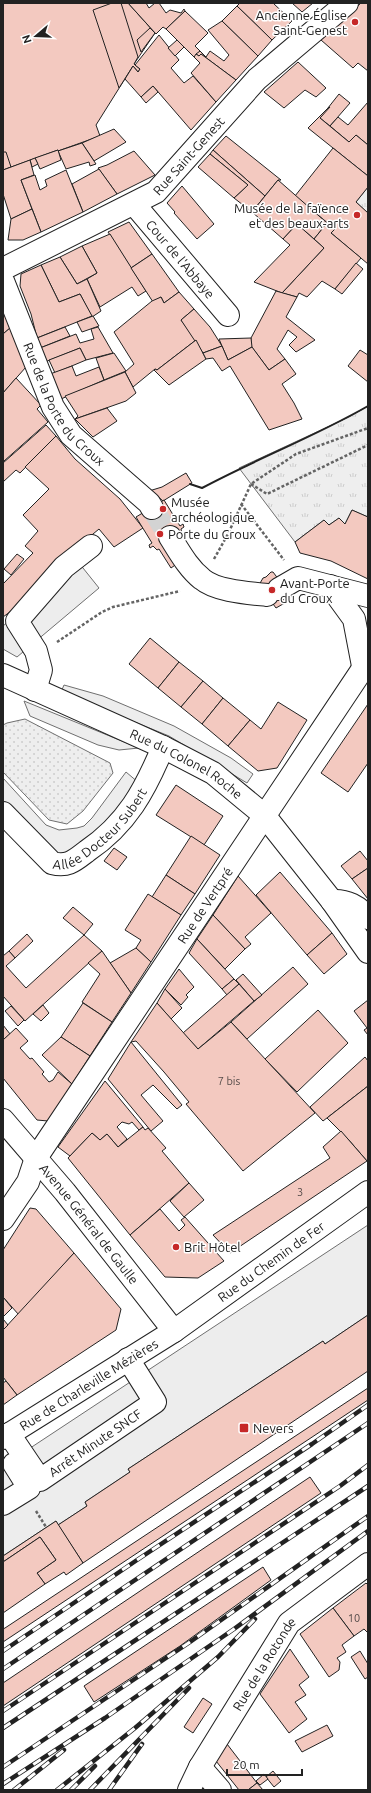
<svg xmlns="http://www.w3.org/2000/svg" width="371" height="1793" font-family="Ubuntu,sans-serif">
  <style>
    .grass { fill: url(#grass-dots); stroke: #6f6f6f }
    .park { fill: url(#park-tufts); stroke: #6f6f6f }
    .parking { fill: #ededed; stroke: #6f6f6f }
    .building { fill: #f3c9c0; stroke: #222 }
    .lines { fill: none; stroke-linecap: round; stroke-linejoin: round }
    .minor-tunnel { stroke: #d3d3d3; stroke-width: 22; stroke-dasharray: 22 11; stroke-linecap: butt }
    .minor-casing { stroke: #222; stroke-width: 24 }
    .major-casing { stroke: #222; stroke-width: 24 }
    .path { stroke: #646464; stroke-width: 2.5; stroke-dasharray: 3 2; stroke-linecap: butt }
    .minor { stroke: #fff; stroke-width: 22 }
    .major { stroke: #fff; stroke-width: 22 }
    .rail-casing { stroke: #222; stroke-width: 4.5 }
    .rail { stroke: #fff; stroke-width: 3; stroke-dasharray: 9; stroke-linecap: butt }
    .wall { stroke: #222; stroke-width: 2 }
    .poi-dot { fill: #c62828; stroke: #fff; stroke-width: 1.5 }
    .labels { text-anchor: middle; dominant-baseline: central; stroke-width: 3; stroke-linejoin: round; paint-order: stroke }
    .number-label { font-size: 11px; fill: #564c4a }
    .poi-label { font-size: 13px; fill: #222; stroke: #fff; text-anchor: start }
    .street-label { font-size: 13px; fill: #222; stroke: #fff }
  </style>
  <defs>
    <pattern id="grass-dots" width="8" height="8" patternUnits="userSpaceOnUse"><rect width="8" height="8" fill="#eee"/><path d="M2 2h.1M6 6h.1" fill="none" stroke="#ccc" stroke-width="1.8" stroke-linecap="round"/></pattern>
    <pattern id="park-tufts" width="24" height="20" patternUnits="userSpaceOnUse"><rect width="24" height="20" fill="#eee"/><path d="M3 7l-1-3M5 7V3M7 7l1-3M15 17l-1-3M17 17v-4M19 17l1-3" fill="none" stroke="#ccc"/></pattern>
  </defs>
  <rect width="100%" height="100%" fill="#fff"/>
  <polygon class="grass" points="25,719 110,763 113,773 83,811 67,824 49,820 3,772 3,725 7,723"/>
  <g class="park">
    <polygon points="368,187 368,213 356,202"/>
    <polygon points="368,406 368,517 352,510 345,524 339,518 329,525 324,520 295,542 239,468 349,417"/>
  </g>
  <g class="parking">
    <polygon points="79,563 99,588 17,657 3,649 3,626"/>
    <polygon points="64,685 103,696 174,726 231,758 253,774 247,783 169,736 61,692"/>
    <polygon points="24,701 139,748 119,750 98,745 30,716"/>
    <polygon points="126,772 139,783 108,824 68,853 58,854 3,803 3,778 46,825 59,830 77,828 84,826 92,818"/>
    <polygon points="368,1225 368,1315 325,1344 323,1341 128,1469 130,1472 85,1502 87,1506 58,1525 56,1521 3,1556 3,1466"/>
  </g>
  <g class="building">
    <polygon points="3,3 30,3 3,13"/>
    <polygon points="3,3 128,3 155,33 134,64 140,69 138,72 133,66 96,125 100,136 58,151 58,150 3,170"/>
    <polygon points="112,3 121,3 138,57 134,64 140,69 138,72 133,66 119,88 93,10"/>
    <polygon points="128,3 146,3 149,8 155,3 159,3 166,13 170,10 181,13 184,9 185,11 166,29 163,27 156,34"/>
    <polygon points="240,3 273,3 292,21 272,40 237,6"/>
    <polygon points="292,3 313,3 302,12"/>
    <polygon points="361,3 368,3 368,71 358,63 353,68 321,40"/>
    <polygon points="237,6 272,40 258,56 222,21"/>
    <polygon points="185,11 208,33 195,46 200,51 194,57 166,29"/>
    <polygon points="222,21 258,56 236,80 201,54 199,56 196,54 200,51 206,57 210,51 224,61 229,55 208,30"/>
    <polygon points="150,28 155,33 141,52 137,40"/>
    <polygon points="159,35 179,60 171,68 184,83 193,76 216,102 191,130 153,86 141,97 125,79 133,66 138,72 140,69 135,65"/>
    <polygon points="177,40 184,47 175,56 168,48"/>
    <polygon points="196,54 199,56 201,54 236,80 216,102 191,73 200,63 194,57"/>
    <polygon points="298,62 326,88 316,97 305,90 284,108 264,92"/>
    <polygon points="153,86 158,92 146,103 141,97"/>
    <polygon points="339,94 350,103 330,126 320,118"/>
    <polygon points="368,102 368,145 356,135 349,142 330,126 338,117 348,125"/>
    <polygon points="329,107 330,107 320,118 349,142 356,135 368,145 368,176 308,128"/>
    <polygon points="114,129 126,142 94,161 82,143"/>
    <polygon points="226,136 281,180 278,180 265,196 213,150"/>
    <polygon points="82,143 96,164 90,166 89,162 66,169 58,151"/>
    <polygon points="333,148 368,176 368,187 356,202 368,213 368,264 331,233 335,229 295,196"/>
    <polygon points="58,150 61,160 40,169 35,158"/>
    <polygon points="213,150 265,196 252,212 234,198 248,185 210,154"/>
    <polygon points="134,151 155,175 117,194 98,168 107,165"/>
    <polygon points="3,152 6,152 11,167 3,170"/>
    <polygon points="210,154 248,185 234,198 198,167"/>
    <polygon points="35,158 38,164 32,167 30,160"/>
    <polygon points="30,160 34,175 21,180 32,209 11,219 3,194 3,170"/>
    <polygon points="99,169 117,194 83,212 72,184"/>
    <polygon points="66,170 83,212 41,232 21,180 35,175 40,190 47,186 45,180"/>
    <polygon points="278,180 327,223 314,239 297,224 283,239 252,212"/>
    <polygon points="182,186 214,224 197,239 174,213 175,212 167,203"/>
    <polygon points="32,209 41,232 23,240 8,240 11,219"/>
    <polygon points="129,222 152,254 131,268 108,232"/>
    <polygon points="327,223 335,229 331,233 361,258 335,289 322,281 307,297 299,293 297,297 282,293 324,248 314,239"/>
    <polygon points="297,224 324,248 282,293 254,282 290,245 283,239"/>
    <polygon points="110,234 146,291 138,296 132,287 100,307 87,279 97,273 82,246"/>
    <polygon points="82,246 97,273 77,284 60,257"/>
    <polygon points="152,254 179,292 164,303 161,297 153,302 131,268"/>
    <polygon points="60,257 77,284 87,279 101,311 92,317 80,294 59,302 41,265"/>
    <polygon points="356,263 363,269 342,294 335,289"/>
    <polygon points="41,265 59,302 80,294 92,316 37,338 31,314 20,286 21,274"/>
    <polygon points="276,291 297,297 286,317 315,340 296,352 289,345 297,337 288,330 277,349 285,359 269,370 251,346 251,338"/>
    <polygon points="179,292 194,309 181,320 196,340 157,370 155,369 133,387 125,372 134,364 114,332 152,301 161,297 164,303"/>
    <polygon points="194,309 210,327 222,346 203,353 181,320"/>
    <polygon points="3,310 10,328 3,334"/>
    <polygon points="93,316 99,326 82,332 77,322"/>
    <polygon points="65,327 70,336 40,348 37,338"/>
    <polygon points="98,327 113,353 86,360 80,348 45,362 40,348 76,334 80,343 94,339 91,329"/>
    <polygon points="10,328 26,367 3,393 3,334"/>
    <polygon points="251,338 252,347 228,360 219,339"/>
    <polygon points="196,340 206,359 169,385 154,370 155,369 157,370"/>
    <polygon points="222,346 228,360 252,347 269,370 285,359 296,374 282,384 294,403 302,419 269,430 230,366 222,371 213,358 206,359 203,353"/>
    <polygon points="80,348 86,360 55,373 49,360"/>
    <polygon points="360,350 368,355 368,382 348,366"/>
    <polygon points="114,353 126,371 104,380 96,358"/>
    <polygon points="72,366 76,376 99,367 104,380 61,399 50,374"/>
    <polygon points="125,372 136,393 126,401 75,419 78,416 65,396"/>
    <polygon points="16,378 41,405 37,409 48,422 4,461 3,460 3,393"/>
    <polygon points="107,408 117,421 93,437 75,419"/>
    <polygon points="46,425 56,436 20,473 16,470 3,482 3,463"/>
    <polygon points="56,436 75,459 120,499 143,528 114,547 99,529 63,559 33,595 3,617 3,584 33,553 25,546 38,531 23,515 49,489 25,467"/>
    <polygon points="186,473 192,483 163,501 153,492 151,492 149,491 162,487"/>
    <polygon points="164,500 180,526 183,524 184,527 181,529 182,534 180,535 178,563 171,568 159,549 157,550 153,546 150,548 149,545 152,543 136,517"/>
    <polygon points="352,510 368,517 368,579 331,561 300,553 295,542 324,520 329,525 339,518 345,524"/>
    <polygon points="17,554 24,559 11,575 4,569"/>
    <polygon points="271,572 273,572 291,596 290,600 276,608 259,585 263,578 266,577"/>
    <polygon points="150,638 179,662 158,688 129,664"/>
    <polygon points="179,662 203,681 181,707 158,688"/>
    <polygon points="203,681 223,698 202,724 181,707"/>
    <polygon points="223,698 250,720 228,746 202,724"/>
    <polygon points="278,702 307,720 277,768 258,771 228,746 250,720 261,729"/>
    <polygon points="368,704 368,763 348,792 321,773"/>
    <polygon points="176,785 223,816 204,845 156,815"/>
    <polygon points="191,836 220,855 195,894 166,875"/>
    <polygon points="114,848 127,857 117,870 104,861"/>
    <polygon points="360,851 368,861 368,868 352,879 341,866"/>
    <polygon points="368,868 368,899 352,879"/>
    <polygon points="280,872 332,933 307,955 256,895"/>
    <polygon points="166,875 195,894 181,915 152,897"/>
    <polygon points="238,876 271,913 245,937 251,944 245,949 213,915"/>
    <polygon points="148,894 181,915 151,962 136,948 141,940 125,930"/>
    <polygon points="73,907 93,924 84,935 63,918"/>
    <polygon points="213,915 245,949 225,969 197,939"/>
    <polygon points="332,933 347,954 324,974 307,955"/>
    <polygon points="27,934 33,941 15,958 9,951"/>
    <polygon points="84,935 102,951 25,1021 3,996 3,956 9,951 15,958 6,966 26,988"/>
    <polygon points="197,939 234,979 222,989 189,953"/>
    <polygon points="136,948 151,962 131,993 110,963"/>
    <polygon points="102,951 131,993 112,1022 82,1002 100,974 88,963"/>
    <polygon points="293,967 308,984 247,1039 231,1022"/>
    <polygon points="179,969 194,987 186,995 188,997 181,1005 165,989"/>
    <polygon points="243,974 262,995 254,1001 236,980"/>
    <polygon points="234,979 239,984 227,995 222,989"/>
    <polygon points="239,984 254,1001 198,1049 183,1033"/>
    <polygon points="165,989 182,1008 171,1019 157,1003"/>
    <polygon points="368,1000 368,1035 364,1030 367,1028 354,1011"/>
    <polygon points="83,1003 112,1022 90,1056 61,1037"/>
    <polygon points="157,1003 198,1049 231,1022 315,1113 243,1171 186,1104 189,1102 164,1072 136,1041 131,1042"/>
    <polygon points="43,1005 49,1013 41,1021 33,1014"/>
    <polygon points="11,1006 24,1020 18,1026 5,1011"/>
    <polygon points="318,1010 348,1043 297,1092 265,1059"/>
    <polygon points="3,1025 10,1034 3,1040"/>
    <polygon points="16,1028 28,1041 20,1048 30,1059 32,1058 44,1072 42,1074 49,1082 53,1080 58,1072 72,1084 48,1121 37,1120 3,1078 3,1040"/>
    <polygon points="61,1037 90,1056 72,1084 42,1055"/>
    <polygon points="131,1042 182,1105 177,1109 153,1085 141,1095 163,1121 151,1131 108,1079"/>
    <polygon points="365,1057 368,1061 368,1086 323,1121 310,1107"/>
    <polygon points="105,1081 143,1127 139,1130 132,1122 129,1124 122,1122 117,1127 127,1139 118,1147 107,1134 100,1140 92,1133 70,1156 58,1147"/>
    <polygon points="368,1086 368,1161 367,1161 348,1139 327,1118"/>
    <polygon points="143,1127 145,1130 148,1128 166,1148 162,1151 189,1183 130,1235 68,1158 92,1133 100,1140 107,1134 118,1147"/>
    <polygon points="341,1131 367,1161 230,1253 213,1235 330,1158 323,1147"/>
    <polygon points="189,1183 204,1200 184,1217 170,1201"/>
    <polygon points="30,1208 36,1209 74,1253 19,1315 3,1297 3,1250"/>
    <polygon points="160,1209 179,1231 185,1225 181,1220 185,1217 224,1261 198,1278 165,1277 130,1235"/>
    <polygon points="74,1253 121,1309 116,1330 17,1395 3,1377 3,1330"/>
    <polygon points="3,1297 12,1308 3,1317"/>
    <polygon points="368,1315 368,1371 83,1563 58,1525 87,1506 85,1502 130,1472 128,1469 323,1341 325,1344"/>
    <polygon points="3,1319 8,1325 3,1330"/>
    <polygon points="6,1381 17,1395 3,1405 3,1383"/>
    <polygon points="368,1388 368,1400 3,1642 3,1629 5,1628"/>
    <polygon points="310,1477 321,1493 3,1706 3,1683"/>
    <polygon points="56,1521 83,1563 66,1575 64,1572 45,1584 37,1573 56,1560 40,1537 3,1562 3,1556"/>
    <polygon points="40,1537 56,1560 37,1573 45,1584 3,1613 3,1562"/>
    <polygon points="263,1567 271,1580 180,1646 94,1702 84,1686"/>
    <polygon points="366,1583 368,1585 368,1633 364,1629 354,1636 333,1608"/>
    <polygon points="333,1608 354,1636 342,1645 346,1652 337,1658 340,1662 339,1670 329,1677 300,1634"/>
    <polygon points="290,1649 309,1677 299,1685 306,1695 295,1702 307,1719 289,1733 260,1694"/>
    <polygon points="360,1651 368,1664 368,1677 365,1679 351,1657"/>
    <polygon points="203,1698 212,1704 193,1733 184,1727"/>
    <polygon points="327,1725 333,1736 302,1752 295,1741"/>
    <polygon points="227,1744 257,1783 248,1790 239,1790 216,1761"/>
    <polygon points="273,1771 281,1781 274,1787 266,1777"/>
    <polygon points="264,1774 268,1779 260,1785 256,1781"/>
    <polygon points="257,1783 263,1790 248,1790"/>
  </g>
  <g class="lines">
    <polyline class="minor-tunnel" points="152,508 170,537"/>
    <g class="minor-casing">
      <g id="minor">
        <path id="s1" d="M134,204L228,315"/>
        <path id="s2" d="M3,269L156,192L257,79L347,3"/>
        <path id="s3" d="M3,281L53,407L71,435L149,503L152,508"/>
        <path d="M170,537C179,551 188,568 202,579C216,591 248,593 267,595"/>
        <polyline points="330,586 354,619 363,666"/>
        <polyline points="279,589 298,578 368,596"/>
        <path id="s4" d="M3,675L163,747L213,773L264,815L332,901L368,952"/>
        <polyline points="35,690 41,670 36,651 17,621 64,567 91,546"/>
        <path id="s5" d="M3,813L52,863C68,867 74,861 87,851C127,824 145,790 163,747"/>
        <path d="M332,901C346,900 359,906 368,918"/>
        <path id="s6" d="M3,1120L65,1192L174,1331"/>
        <path id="s7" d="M3,1219L28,1182L36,1158L368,661"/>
        <path id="s8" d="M9,1434L40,1480L155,1402L128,1359"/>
        <polyline points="3,1504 29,1488 14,1464"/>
        <polyline points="200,1767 220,1790"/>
        <path id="s9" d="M189,1790L200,1767L289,1623L368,1564"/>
      </g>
    </g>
    <g class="major-casing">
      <g id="major">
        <path id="s10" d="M3,1438L174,1331L368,1192"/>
      </g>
    </g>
    <g class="path">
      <polyline points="251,484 267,494 368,445"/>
      <polyline points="241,504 284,560"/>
      <polyline points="214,559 228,534 251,484 296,454 368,428"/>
      <polyline points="57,642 102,612 113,607 180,591"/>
      <polyline points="36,1511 46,1527"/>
    </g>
    <use href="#minor" class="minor"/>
    <use href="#major" class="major"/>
    <g class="rail-casing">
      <g id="rail">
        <polyline points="3,1651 137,1560 312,1444 368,1405"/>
        <polyline points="3,1669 368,1423"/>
        <polyline points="3,1711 340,1486 368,1465"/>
        <polyline points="3,1728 368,1486"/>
        <polyline points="3,1767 190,1642 368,1516"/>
        <polyline points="3,1784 105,1718 234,1629 368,1531"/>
        <polyline points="14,1790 64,1750"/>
        <polyline points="57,1790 135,1728 218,1657 255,1619"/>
        <polyline points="71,1790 95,1766"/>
        <polyline points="90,1790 189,1688"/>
        <polyline points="109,1790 142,1744"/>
      </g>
    </g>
    <use href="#rail" class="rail"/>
    <path class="wall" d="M190,484L202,488C256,459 314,437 368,406"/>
  </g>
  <g class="poi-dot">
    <circle cx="355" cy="22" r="4"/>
    <circle cx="357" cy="215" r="4"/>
    <circle cx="163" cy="509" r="4"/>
    <circle cx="160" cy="534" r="4"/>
    <circle cx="272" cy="590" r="4"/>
    <circle cx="176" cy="1247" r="4"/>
    <rect x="239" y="1423" width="10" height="10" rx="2"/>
  </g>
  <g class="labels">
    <g class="number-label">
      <text x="229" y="1081">7 bis</text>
      <text x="300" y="1192">3</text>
      <text x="354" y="1618">10</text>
    </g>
    <g class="poi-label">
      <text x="347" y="15" text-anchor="end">Ancienne Église<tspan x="347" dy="15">Saint-Genest</tspan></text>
      <text x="349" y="208" text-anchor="end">Musée de la faïence<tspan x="349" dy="15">et des beaux-arts</tspan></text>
      <text x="171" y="502">Musée<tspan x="171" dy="15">archéologique</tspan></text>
      <text x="168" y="534">Porte du Croux</text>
      <text x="280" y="583">Avant-Porte<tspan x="280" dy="15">du Croux</tspan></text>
      <text x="184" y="1247">Brit Hôtel</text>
      <text x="253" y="1428">Nevers</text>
    </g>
    <g class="street-label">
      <text stroke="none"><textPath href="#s2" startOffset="220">Rue Saint-Genest</textPath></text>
      <text stroke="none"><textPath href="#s1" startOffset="72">Cour de l'Abbaye</textPath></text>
      <text stroke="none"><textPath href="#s3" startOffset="139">Rue de la Porte du Croux</textPath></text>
      <text stroke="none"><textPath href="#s4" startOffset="204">Rue du Colonel Roche</textPath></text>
      <text stroke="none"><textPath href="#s5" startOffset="132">Allée Docteur Subert</textPath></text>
      <text stroke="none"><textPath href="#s7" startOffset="374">Rue de Vertpré</textPath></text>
      <text stroke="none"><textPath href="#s6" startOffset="135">Avenue Général de Gaulle</textPath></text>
      <text stroke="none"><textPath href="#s10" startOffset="321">Rue du Chemin de Fer</textPath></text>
      <text stroke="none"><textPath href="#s10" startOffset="101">Rue de Charleville Mézières</textPath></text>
      <text stroke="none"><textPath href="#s8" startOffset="122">Arrêt Minute SNCF</textPath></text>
      <text stroke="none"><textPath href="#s9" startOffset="147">Rue de la Rotonde</textPath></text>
    </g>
  </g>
  <rect width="371" height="1793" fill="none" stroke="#222222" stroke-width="8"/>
  <g transform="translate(36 36) rotate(251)" stroke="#ffffff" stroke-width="3" paint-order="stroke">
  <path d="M0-3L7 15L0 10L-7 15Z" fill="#222222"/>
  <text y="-6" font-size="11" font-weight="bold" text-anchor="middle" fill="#222222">N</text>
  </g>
  <path d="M227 1769v6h75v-6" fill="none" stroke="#222222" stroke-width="2"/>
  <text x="233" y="1769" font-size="12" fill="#222222" stroke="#ffffff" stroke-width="3" paint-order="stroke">20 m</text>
</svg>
